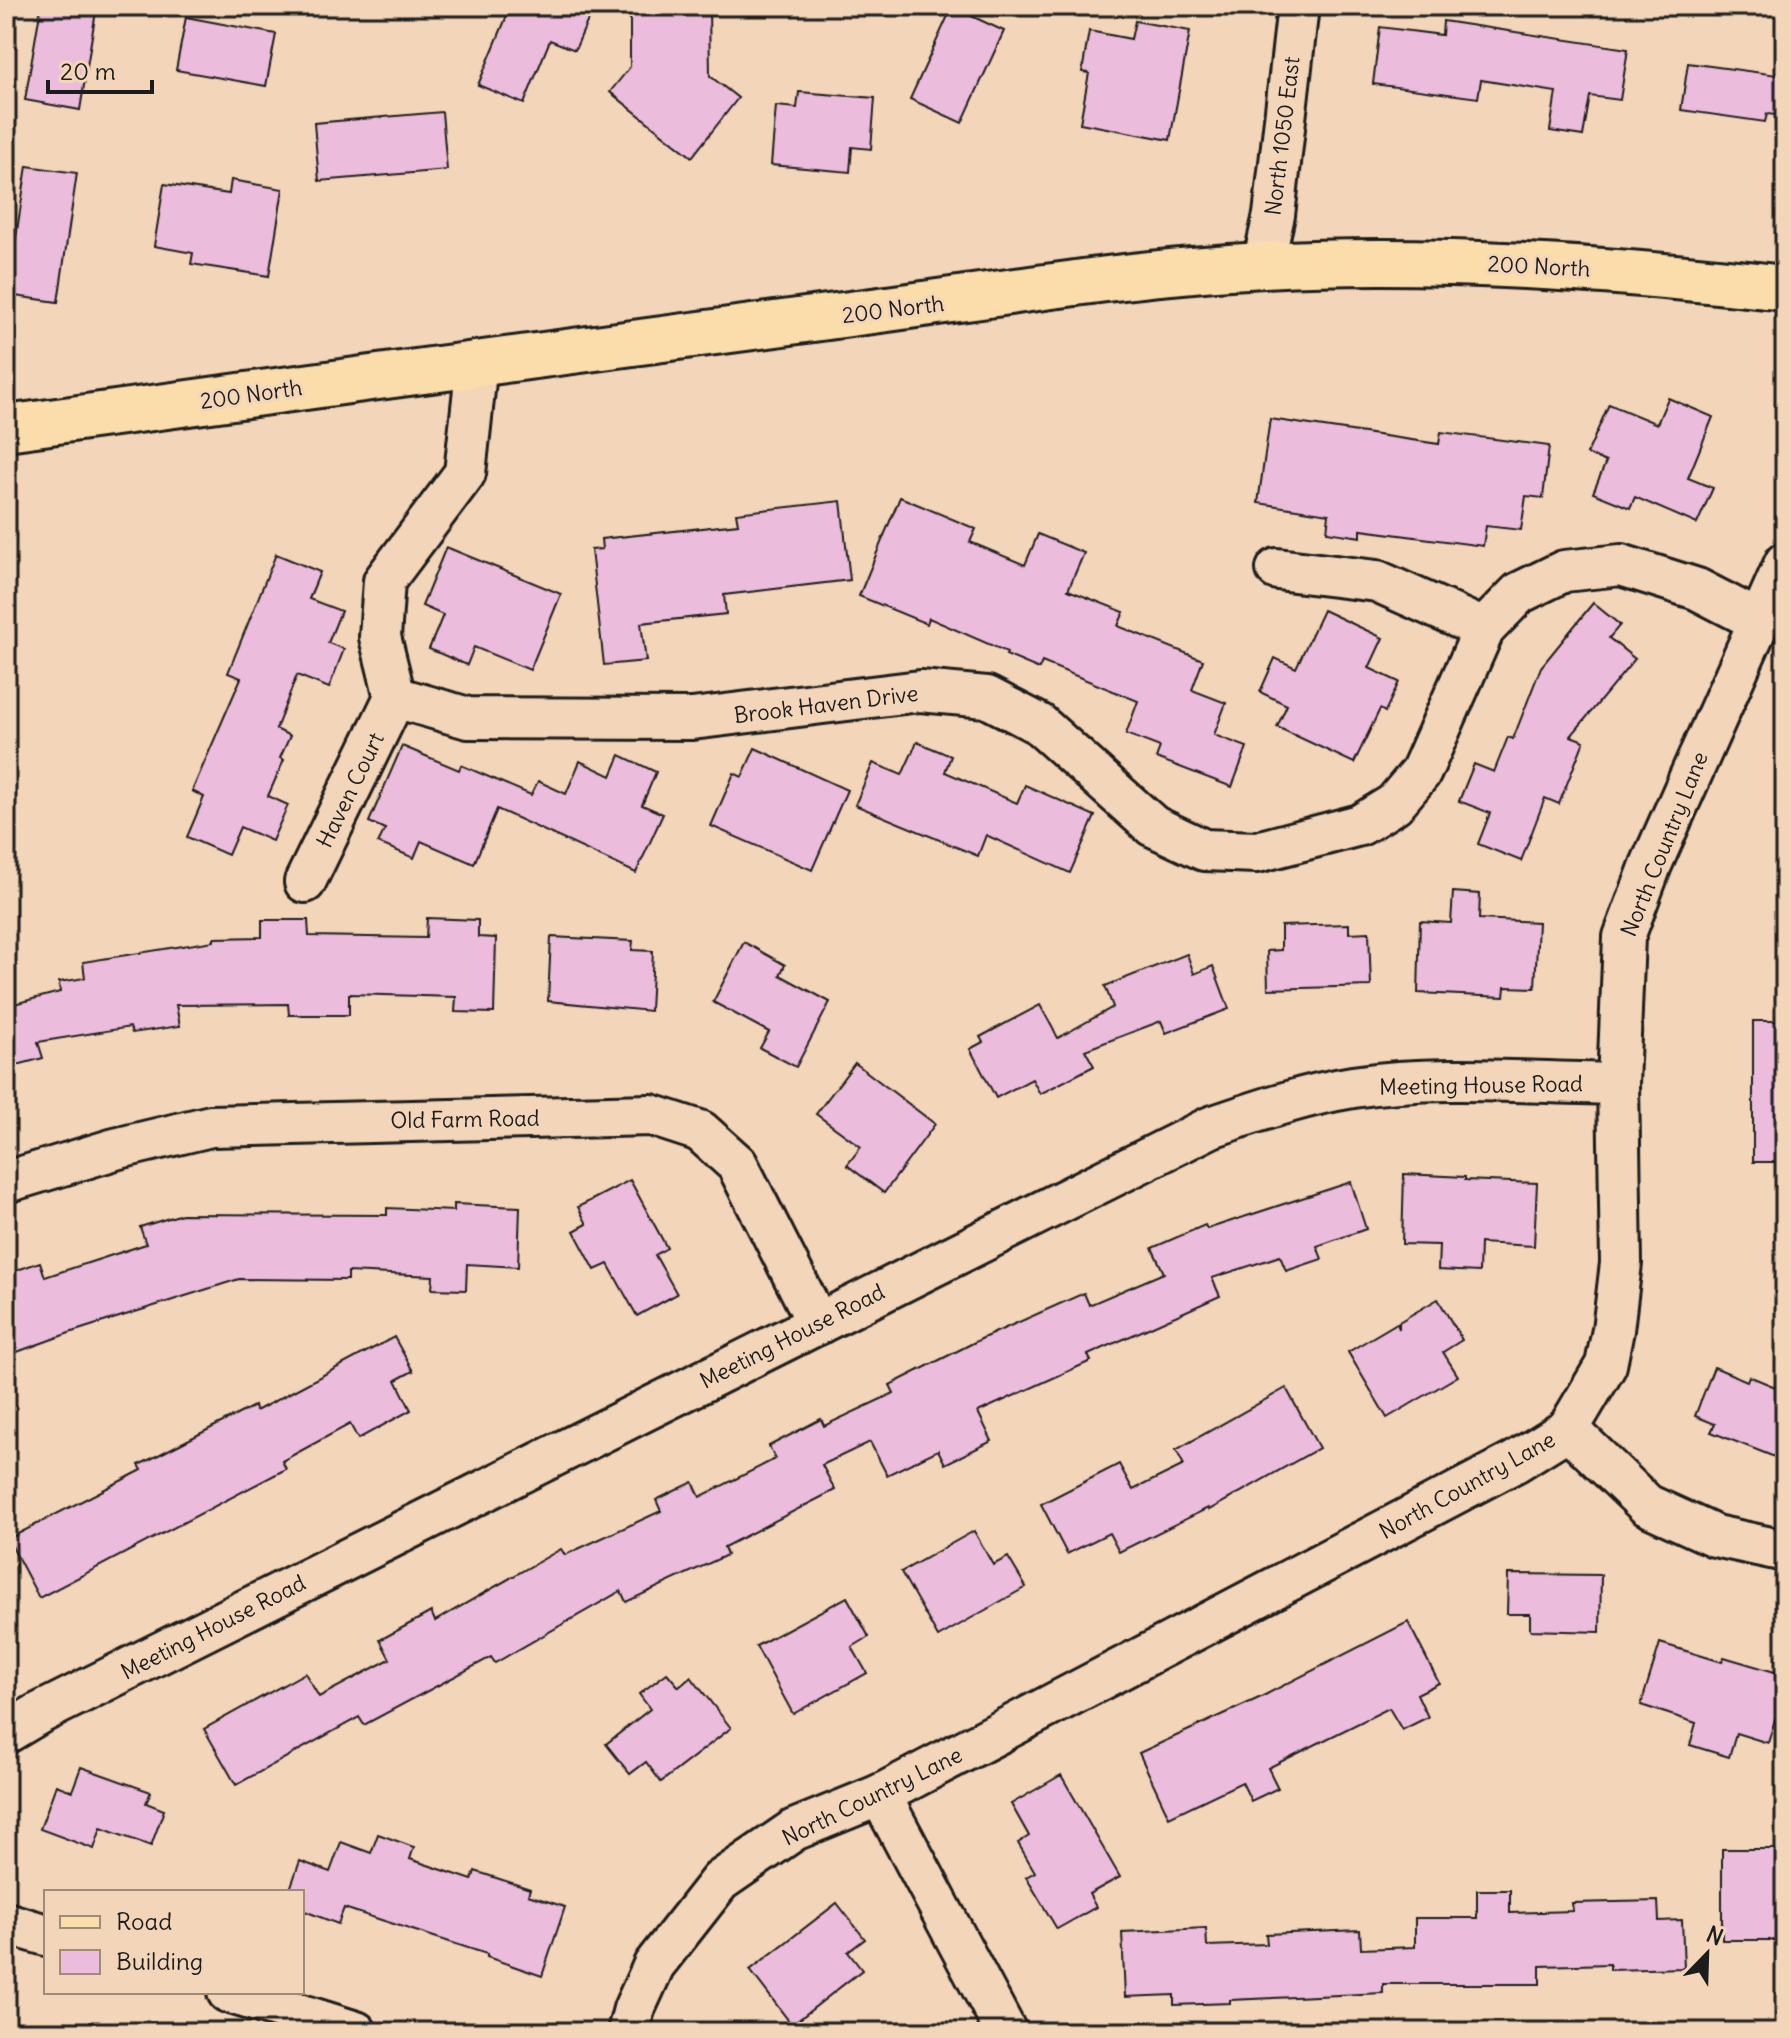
<svg xmlns="http://www.w3.org/2000/svg" width="1791" height="2038" font-family="Delius,sans-serif">
  <style>
    .building { fill: #ecbcdd; stroke: #1c1c1c; stroke-width: 2 }
    .lines { fill: none; stroke-linecap: round; stroke-linejoin: round }
    .minor-casing { stroke: #1c1c1c; stroke-width: 46 }
    .major-casing { stroke: #1c1c1c; stroke-width: 50 }
    .minor { stroke: #f3d6b9; stroke-width: 40 }
    .major { stroke: #faddab; stroke-width: 44 }
    .labels { text-anchor: middle; dominant-baseline: central; stroke-width: 6; stroke-linejoin: round; paint-order: stroke }
    .street-label { font-size: 22px; fill: #1c1c1c; stroke: #f3d6b9 }
  </style>
  <rect width="100%" height="100%" fill="#f3d6b9"/>
  <filter id="ink" filterUnits="userSpaceOnUse"><feTurbulence type="fractalNoise" baseFrequency=".0125" numOctaves="2"/><feDisplacementMap in="SourceGraphic" scale="16" xChannelSelector="R" yChannelSelector="G"/><feConvolveMatrix kernelMatrix="1 2 1 2 8 2 1 2 1" color-interpolation-filters="sRGB"/></filter>
  <g filter="url(#ink)">
    <g class="building">
      <polygon points="41,6 65,6 96,11 80,110 25,100"/>
      <polygon points="511,6 594,6 575,50 550,40 524,104 478,85"/>
      <polygon points="630,6 709,6 710,76 738,98 692,157 610,92 630,67"/>
      <polygon points="952,7 1004,31 962,123 910,99"/>
      <polygon points="186,17 276,34 266,86 176,70"/>
      <polygon points="1135,21 1190,31 1170,140 1080,123 1089,73 1082,72 1089,31 1131,39"/>
      <polygon points="1443,21 1628,49 1620,100 1590,96 1583,136 1550,131 1556,92 1481,80 1478,98 1373,84 1380,27 1442,35"/>
      <polygon points="1688,63 1785,76 1785,116 1767,114 1765,122 1681,110"/>
      <polygon points="799,92 875,98 871,149 852,147 850,172 771,165 776,106 797,108"/>
      <polygon points="442,112 447,170 319,181 314,123"/>
      <polygon points="27,166 77,173 58,302 7,295"/>
      <polygon points="231,180 283,189 269,276 191,264 193,253 154,246 164,184 229,194"/>
      <polygon points="1668,398 1713,417 1688,478 1713,488 1697,524 1635,497 1630,508 1593,493 1606,462 1587,454 1609,404 1657,424"/>
      <polygon points="1270,419 1439,444 1441,432 1549,446 1543,498 1526,496 1521,530 1486,526 1483,546 1361,530 1361,537 1327,532 1329,514 1258,503"/>
      <polygon points="900,497 976,529 970,542 1025,565 1038,534 1084,553 1068,590 1124,612 1118,626 1203,660 1192,690 1226,703 1214,735 1247,747 1232,787 1156,758 1160,747 1126,734 1138,701 1042,662 1039,669 1006,655 1007,652 929,618 927,624 859,596"/>
      <polygon points="841,501 850,580 724,595 726,614 641,623 646,661 604,665 591,550 602,549 601,539 738,524 736,513"/>
      <polygon points="446,547 561,594 530,670 474,647 467,665 429,649 443,615 422,606"/>
      <polygon points="276,554 320,572 309,599 341,611 328,643 344,649 329,688 297,675 276,729 290,736 280,758 284,760 268,796 288,805 272,841 240,827 228,855 187,837 204,797 192,791 241,678 228,673"/>
      <polygon points="1593,603 1620,625 1609,638 1635,659 1571,736 1584,741 1559,804 1545,798 1521,861 1478,844 1490,813 1459,801 1474,764 1494,772 1508,737 1513,739 1541,667"/>
      <polygon points="1323,610 1383,638 1369,668 1399,682 1385,712 1380,709 1354,763 1277,727 1287,705 1260,692 1275,658 1296,668"/>
      <polygon points="917,742 951,756 945,772 1017,803 1025,785 1095,816 1070,873 986,835 978,856 855,805 873,763 902,775"/>
      <polygon points="402,746 459,770 461,765 531,795 538,781 566,794 580,761 611,776 620,755 656,772 642,805 663,814 636,873 497,809 474,864 421,841 414,858 378,843 385,829 369,822"/>
      <polygon points="755,748 847,790 812,870 711,826 734,773 742,777"/>
      <polygon points="1453,892 1480,894 1479,919 1538,922 1535,988 1505,987 1504,997 1418,993 1420,921 1451,923"/>
      <polygon points="427,918 478,920 478,937 496,938 494,1013 455,1012 456,997 349,994 349,1015 289,1015 288,1004 176,1005 180,1026 132,1033 130,1027 38,1042 43,1058 6,1068 6,1006 60,992 59,982 85,978 83,962 214,941 214,938 262,937 262,920 308,920 309,936 426,938"/>
      <polygon points="1349,924 1349,933 1369,932 1371,986 1268,989 1267,951 1281,950 1281,926"/>
      <polygon points="551,937 633,941 632,950 653,951 650,1011 548,1001"/>
      <polygon points="744,942 785,965 780,975 830,1002 796,1067 760,1048 769,1032 713,1002"/>
      <polygon points="1187,954 1194,974 1213,966 1229,1009 1166,1033 1161,1021 1085,1050 1094,1066 1040,1094 1032,1079 996,1098 970,1049 983,1042 980,1037 1040,1005 1058,1038 1113,1007 1105,986"/>
      <rect x="1753" y="1021" width="32" height="141"/>
      <polygon points="855,1063 935,1124 884,1193 847,1165 861,1147 816,1114"/>
      <polygon points="1404,1174 1465,1177 1465,1180 1537,1183 1534,1246 1480,1243 1479,1272 1438,1270 1439,1245 1402,1244"/>
      <polygon points="630,1180 667,1248 655,1255 677,1294 637,1316 608,1264 595,1270 574,1231 587,1224 578,1207"/>
      <polygon points="1351,1182 1366,1229 1317,1246 1322,1259 1286,1271 1280,1256 1212,1278 1220,1296 1088,1355 1091,1361 978,1412 992,1441 945,1464 938,1450 887,1475 870,1442 822,1465 835,1490 724,1547 727,1555 626,1602 621,1591 495,1663 491,1657 364,1725 359,1717 236,1785 204,1729 305,1673 319,1697 390,1659 380,1640 431,1612 435,1621 561,1549 565,1555 661,1511 656,1500 693,1482 700,1497 775,1459 769,1446 821,1419 824,1426 894,1393 890,1385 983,1338 1084,1293 1089,1305 1164,1273 1152,1248 1205,1225 1207,1229"/>
      <polygon points="454,1204 520,1207 518,1267 467,1264 466,1290 432,1289 433,1276 348,1272 348,1280 239,1279 72,1332 6,1356 6,1274 40,1262 45,1277 146,1244 140,1227 182,1214 387,1215 387,1208 454,1211"/>
      <polygon points="1438,1299 1462,1340 1443,1352 1458,1376 1387,1418 1348,1352 1397,1323 1399,1329 1399,1322"/>
      <polygon points="394,1337 413,1371 396,1380 411,1410 358,1439 350,1424 282,1461 286,1469 39,1598 8,1539 142,1470 139,1465 254,1406 256,1411"/>
      <polygon points="1714,1367 1747,1381 1749,1376 1785,1391 1785,1461 1711,1432 1715,1424 1695,1416"/>
      <polygon points="1286,1388 1319,1448 1209,1510 1208,1508 1119,1552 1109,1533 1067,1554 1041,1504 1119,1464 1133,1490 1184,1465 1176,1450"/>
      <polygon points="974,1531 993,1565 1008,1557 1026,1587 938,1637 901,1572"/>
      <polygon points="1508,1574 1601,1575 1600,1632 1530,1630 1530,1614 1507,1614"/>
      <polygon points="847,1597 869,1637 852,1647 867,1673 793,1714 756,1646"/>
      <polygon points="1408,1622 1439,1683 1417,1694 1428,1717 1402,1730 1389,1708 1268,1768 1278,1788 1251,1801 1242,1782 1169,1817 1139,1753 1259,1698"/>
      <polygon points="1660,1643 1722,1662 1724,1657 1785,1675 1785,1686 1768,1743 1736,1733 1729,1757 1690,1745 1696,1723 1641,1705"/>
      <polygon points="667,1673 679,1687 691,1677 731,1728 661,1782 646,1762 630,1774 606,1744 650,1709 639,1694"/>
      <polygon points="81,1767 151,1792 146,1803 164,1810 151,1846 101,1828 94,1849 40,1829 56,1785 72,1791"/>
      <polygon points="1061,1775 1120,1877 1089,1894 1096,1907 1057,1929 1026,1877 1035,1872 1018,1843 1029,1836 1011,1804"/>
      <polygon points="378,1834 414,1847 410,1859 472,1880 475,1871 530,1889 528,1895 565,1907 542,1976 487,1957 487,1954 344,1908 338,1924 302,1910 302,1892 289,1892 300,1861 330,1872 341,1842 371,1853"/>
      <rect x="1722" y="1849" width="63" height="91"/>
      <polygon points="1477,1890 1510,1890 1510,1913 1573,1911 1572,1903 1658,1901 1659,1921 1682,1920 1684,1968 1610,1970 1610,1964 1540,1966 1540,1984 1383,1984 1383,1993 1230,2000 1230,2003 1174,2005 1174,1995 1125,1997 1122,1932 1206,1928 1207,1946 1267,1944 1266,1934 1360,1930 1361,1949 1415,1947 1415,1918 1477,1918"/>
      <polygon points="837,1903 865,1939 848,1952 862,1970 792,2025 750,1970"/>
    </g>
    <g class="lines">
      <g class="minor-casing">
        <g id="minor">
          <polyline points="1263,265 1274,215 1298,6"/>
          <polyline points="477,362 465,473 384,581 380,637 395,697 468,718 692,719 920,691 987,697 1039,724 1153,826 1204,850 1257,852 1360,825 1394,804 1421,772 1484,629 1519,593 1564,571 1621,565 1697,589 1759,621"/>
          <polyline points="1277,569 1377,581 1484,629"/>
          <polyline points="305,882 395,697"/>
          <polyline points="6,1182 115,1149 211,1126 651,1115 700,1131 737,1164 818,1324"/>
          <polyline points="1568,1429 1647,1505 1715,1536 1785,1551"/>
          <path d="M6,1733L38,1714L1211,1127C1258,1111 1304,1095 1353,1087C1440,1074 1531,1083 1618,1084"/>
          <polyline points="880,1795 1006,2032"/>
          <polyline points="6,1923 46,1935"/>
          <polyline points="228,1992 356,2032"/>
          <polyline points="628,2032 634,2009 654,1965 720,1881 794,1830 880,1795 1515,1462 1568,1429 1606,1365 1613,1330 1621,1263 1618,1084 1624,937 1651,865 1785,563"/>
        </g>
      </g>
      <g class="major-casing">
        <path id="major" d="M6,428C282,390 559,352 835,316C978,298 1120,272 1264,265C1439,256 1611,269 1785,288"/>
      </g>
      <use href="#minor" class="minor"/>
      <use href="#major" class="major"/>
    </g>
  </g>
  <g class="labels">
    <g class="street-label">
      <text transform="translate(1282 136) rotate(-83)">North 1050 East</text>
      <text transform="translate(1539 266) rotate(3)">200 North</text>
      <text transform="translate(893 309) rotate(-7)">200 North</text>
      <text transform="translate(251 394) rotate(-8)">200 North</text>
      <text transform="translate(826 704) rotate(-7)">Brook Haven Drive</text>
      <text transform="translate(350 790) rotate(-64)">Haven Court</text>
      <text transform="translate(1664 844) rotate(-68)">North Country Lane</text>
      <text transform="translate(1481 1085) rotate(-1)">Meeting House Road</text>
      <text transform="translate(465 1119) rotate(-1)">Old Farm Road</text>
      <text transform="translate(792 1336) rotate(-27)">Meeting House Road</text>
      <text transform="translate(1467 1485) rotate(-29)">North Country Lane</text>
      <text transform="translate(213 1627) rotate(-27)">Meeting House Road</text>
      <text transform="translate(872 1796) rotate(-26)">North Country Lane</text>
    </g>
  </g>
  <rect width="1791" height="2038" fill="none" stroke="#f3d6b9" stroke-width="32"/>
  <rect x="16" y="16" width="1759" height="2006" fill="none" stroke="#1c1c1c" stroke-width="3" filter="url(#ink)"/>
  <rect x="44" y="1890" width="260" height="104" fill="#f3d6b9" stroke="#9d8c7a" stroke-width="2"/>
  <rect x="60" y="1916" width="40" height="12" fill="#faddab" stroke="#9d8c7a" stroke-width="2"/>
  <text x="116" y="1930" font-size="24" fill="#1c1c1c">Road</text>
  <rect x="60" y="1950" width="40" height="24" fill="#ecbcdd" stroke="#9d8c7a" stroke-width="2"/>
  <text x="116" y="1970" font-size="24" fill="#1c1c1c">Building</text>
  <g transform="translate(1707 1954) rotate(23)" stroke="#f3d6b9" stroke-width="6" paint-order="stroke">
  <path d="M0-6L14 30L0 20L-14 30Z" fill="#1c1c1c"/>
  <text y="-12" font-size="22" font-weight="bold" text-anchor="middle" fill="#1c1c1c">N</text>
  </g>
  <path d="M48 80v12h104v-12" fill="none" stroke="#1c1c1c" stroke-width="4"/>
  <text x="60" y="80" font-size="24" fill="#1c1c1c" stroke="#f3d6b9" stroke-width="6" paint-order="stroke">20 m</text>
</svg>
